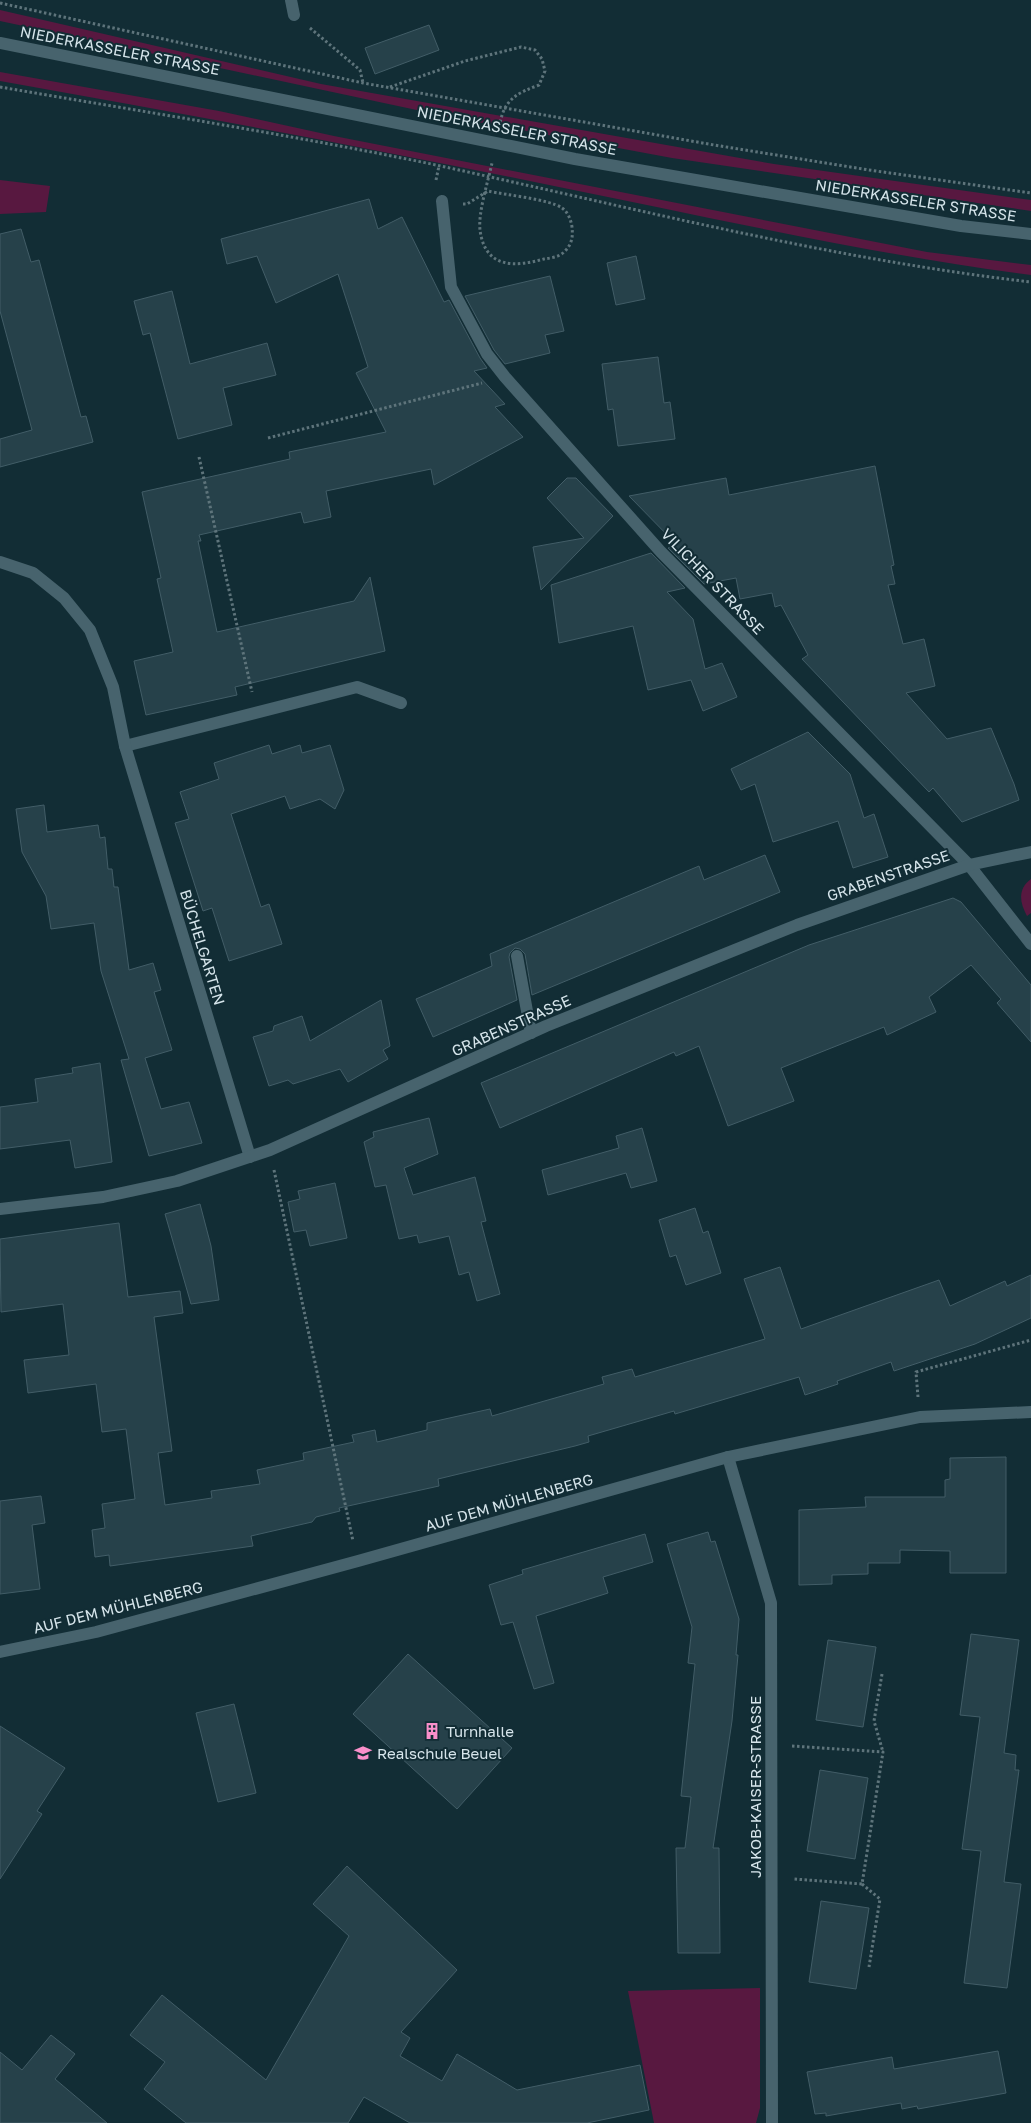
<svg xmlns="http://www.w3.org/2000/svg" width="1031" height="2123" font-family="'Golos Text',sans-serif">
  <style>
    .green { fill: #581840 }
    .building { fill: #26414a; stroke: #425d67 }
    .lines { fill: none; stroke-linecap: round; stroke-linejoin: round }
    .path { stroke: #5e747b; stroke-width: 3; stroke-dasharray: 2.5 2.5; stroke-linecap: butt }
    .lane { stroke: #47636d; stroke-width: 12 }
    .street { stroke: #47636d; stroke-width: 12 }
    .secondary { stroke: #47636d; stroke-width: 12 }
    .labels { text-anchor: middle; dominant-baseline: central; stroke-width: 4; stroke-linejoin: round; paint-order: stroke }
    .street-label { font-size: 15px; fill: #d6e5eb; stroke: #122d35 }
    .poi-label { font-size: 15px; fill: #d6e5eb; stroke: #122d35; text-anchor: start }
  </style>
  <rect width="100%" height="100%" fill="#122d35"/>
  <g class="green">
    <polygon points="0,10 321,84 774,164 1031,200 1031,211 672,158 440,115 0,21"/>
    <path d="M0,72L219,111L334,136L927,252L1031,265V275C870,254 713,218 554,186C370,148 185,114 0,81Z"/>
    <polygon points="0,180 50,186 46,212 0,214"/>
    <path d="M1031,879V913L1027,916C1020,903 1017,889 1031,879Z"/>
    <polygon points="760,1988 760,2108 756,2123 654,2123 628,1991"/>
  </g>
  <g class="building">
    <polygon points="429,25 439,50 375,74 365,48"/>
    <polygon points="369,199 378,229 402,217 444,302 449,300 480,358 487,368 474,371 505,404 495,407 523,437 434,485 431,469 326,491 331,517 304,523 301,512 199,535 201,541 198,541 217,632 354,601 370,577 385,651 235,687 237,695 146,715 134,661 173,652 157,579 161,578 142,492 290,459 289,452 386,432 356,373 368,367 338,274 276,303 257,256 227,264 221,239"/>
    <polygon points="21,229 31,262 39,260 81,417 86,416 93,442 0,467 0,439 32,430 0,311 0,234"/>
    <polygon points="636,256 645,299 616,305 607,263"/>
    <polygon points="550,276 564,331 545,335 550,353 505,364 494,350 465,296"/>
    <polygon points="172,291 190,364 267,343 276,375 223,388 232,425 178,439 150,333 143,335 134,301"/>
    <polygon points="658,357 664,403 670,402 675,439 618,446 613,409 608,410 602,364"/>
    <polygon points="875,466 894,565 891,566 895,584 888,585 903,644 924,639 935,686 906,693 947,739 991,728 1014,784 1019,800 962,822 933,788 929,792 802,659 808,655 781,605 775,607 772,593 740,599 736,578 704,584 668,548 677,545 629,496 726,478 729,495"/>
    <polygon points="567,478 576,478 613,516 541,590 533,547 584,538 547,498"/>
    <polygon points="651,553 685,588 667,592 693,619 705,669 722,663 737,697 703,711 691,680 648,690 633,626 559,643 551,585"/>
    <polygon points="808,732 850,774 864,818 874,814 888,857 853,868 838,821 773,842 755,784 741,790 731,769"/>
    <polygon points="269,745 272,754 300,745 302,753 330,745 344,790 335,809 320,799 290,809 285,796 231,814 261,907 269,904 282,944 229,961 212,908 203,911 175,823 189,819 180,792 219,779 214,763"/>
    <polygon points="44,805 47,832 98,825 100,838 105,837 108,869 112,869 114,887 118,887 129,970 153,963 161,990 154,992 172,1050 145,1058 161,1109 189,1102 202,1143 149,1156 121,1060 129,1059 101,971 94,923 51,929 46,896 22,852 16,809"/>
    <polygon points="765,855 780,892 532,995 525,954 520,949 515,948 510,953 509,957 517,1000 433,1037 416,999 492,966 490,954 699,866 704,880"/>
    <polygon points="953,898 961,902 1031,985 1031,1042 997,1003 1001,999 971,965 929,997 936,1012 887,1035 884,1027 781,1068 794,1101 728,1126 699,1046 676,1056 674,1052 500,1128 481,1083 809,945"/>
    <polygon points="381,1000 390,1046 383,1050 388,1059 348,1082 340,1069 293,1084 288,1080 269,1086 253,1037 273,1031 274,1026 302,1016 310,1041"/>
    <polygon points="100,1063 112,1162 75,1168 70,1140 0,1149 0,1107 38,1102 35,1079 73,1073 72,1068"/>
    <polygon points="429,1118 438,1154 404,1168 413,1195 475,1177 486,1221 481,1222 500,1294 477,1301 469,1272 459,1275 449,1236 419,1243 417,1235 399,1239 386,1185 375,1187 364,1142 374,1137 373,1132"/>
    <polygon points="642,1128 657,1181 631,1188 626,1173 548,1195 542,1170 619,1148 616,1136"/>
    <polygon points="335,1183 347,1238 310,1246 306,1230 294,1232 288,1202 300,1199 298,1191"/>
    <polygon points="200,1204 211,1246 219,1300 191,1304 165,1214"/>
    <polygon points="695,1208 703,1233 708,1231 721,1273 686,1285 676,1255 670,1257 659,1220"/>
    <polygon points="119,1223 128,1297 180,1291 183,1313 154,1317 172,1451 158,1453 165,1505 212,1498 211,1491 260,1484 257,1470 304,1460 303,1453 354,1442 352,1435 375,1430 377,1442 427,1430 427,1423 490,1409 492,1416 604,1384 602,1377 632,1369 635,1377 765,1339 744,1279 780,1267 801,1329 939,1280 950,1306 1005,1281 1007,1286 1031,1275 1031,1318 975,1344 894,1371 891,1362 837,1381 838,1384 805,1395 799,1377 675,1414 674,1411 588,1436 589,1442 575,1446 438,1479 439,1486 339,1508 340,1511 316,1517 312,1522 251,1536 253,1546 110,1566 109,1555 95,1557 92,1530 105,1528 102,1504 135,1499 126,1429 102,1432 96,1384 28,1393 24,1360 69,1355 63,1304 1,1312 0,1239"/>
    <polygon points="1006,1457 1006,1573 950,1573 950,1551 900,1550 900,1563 868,1563 868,1574 832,1575 832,1584 799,1585 799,1510 866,1507 865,1497 945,1497 945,1480 950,1479 950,1458"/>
    <polygon points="41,1496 45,1523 32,1525 40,1589 0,1594 0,1501"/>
    <polygon points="708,1532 711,1542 715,1541 739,1619 736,1655 738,1655 732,1721 713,1848 719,1848 720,1953 678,1953 676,1848 685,1848 691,1797 681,1796 695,1664 688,1663 692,1627 667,1544"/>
    <polygon points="645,1534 653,1562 603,1577 608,1593 536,1616 554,1683 534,1689 513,1622 501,1625 489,1585 523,1574 522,1570"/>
    <polygon points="971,1634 1019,1640 1004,1753 1016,1755 1015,1770 1019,1770 1004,1882 1021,1884 1007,1988 964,1983 981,1851 962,1849 980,1717 960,1715"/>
    <polygon points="828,1640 876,1647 863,1727 816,1720"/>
    <polygon points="408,1654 512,1748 457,1809 353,1714"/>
    <polygon points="234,1704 256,1793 218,1802 196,1713"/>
    <polygon points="0,1726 65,1768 37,1811 42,1814 0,1879"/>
    <polygon points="820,1770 868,1778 855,1859 807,1851"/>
    <polygon points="347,1866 457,1970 401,2032 410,2038 400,2056 442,2081 457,2054 517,2090 640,2065 649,2110 587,2123 410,2123 364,2097 348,2123 186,2123 144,2089 165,2062 130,2035 162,1995 266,2080 349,1936 313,1904"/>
    <polygon points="821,1901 869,1908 856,1989 809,1982"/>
    <polygon points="51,2035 75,2054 55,2079 107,2123 0,2123 0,2052 22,2070"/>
    <polygon points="998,2051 1006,2093 918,2109 917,2106 902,2109 901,2103 826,2116 826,2113 815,2114 807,2072 892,2057 894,2069"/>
  </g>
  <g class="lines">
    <g class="path">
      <polyline points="0,3 363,83 714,145 869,170 1031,193"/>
      <polyline points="310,28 360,70 363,83"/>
      <path d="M0,87C145,112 292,135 436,165C634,208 830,259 1031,282"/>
      <path d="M390,87L465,61L521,47L535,50L542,59L545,71L539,85C518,93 505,98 500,123"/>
      <polyline points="436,180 439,166"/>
      <path d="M463,204H467L488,191C505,195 549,199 562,208C568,212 571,220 572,227C573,237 572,244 565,251C560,257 551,258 544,259C515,267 485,269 480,230C478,212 488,182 492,163"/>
      <polyline points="268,438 482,383"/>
      <polyline points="199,457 252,692"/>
      <polyline points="274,1170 353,1541"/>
      <polyline points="918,1397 916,1372 1031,1340"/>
      <polyline points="882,1674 874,1721 883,1752"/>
      <polyline points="792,1746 883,1752 862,1884 794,1879"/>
      <polyline points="862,1884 880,1899 869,1967"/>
    </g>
    <g class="lane">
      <polyline points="125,746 357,687 401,703"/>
      <polyline points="517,956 531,1033"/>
    </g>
    <g class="street">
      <polyline points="291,0 294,15"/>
      <polyline points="442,201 451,287 487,354 505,377 661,552 969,865 1031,944"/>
      <polyline points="0,562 33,573 64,598 90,630 113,687 125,746 250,1157"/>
      <polyline points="0,1209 103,1197 177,1181 270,1150 546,1026 797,925 969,865 1031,852"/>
      <polyline points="728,1457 771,1603 772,2123"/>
      <polyline points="0,1652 96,1632 358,1561 728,1457 920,1417 1031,1412"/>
    </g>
    <polyline class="secondary" points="0,43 575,159 961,226 1031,234"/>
  </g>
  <defs>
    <g id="building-bare" transform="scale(1.35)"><path d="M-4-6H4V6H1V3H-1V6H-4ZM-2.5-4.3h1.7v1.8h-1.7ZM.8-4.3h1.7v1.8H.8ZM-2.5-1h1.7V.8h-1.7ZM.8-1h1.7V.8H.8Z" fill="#f98fca" stroke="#122d35" stroke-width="2.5" paint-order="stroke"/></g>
    <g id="school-bare" transform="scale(1.35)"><path d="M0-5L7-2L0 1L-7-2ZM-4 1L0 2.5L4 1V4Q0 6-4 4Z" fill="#f98fca" stroke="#122d35" stroke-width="2.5" paint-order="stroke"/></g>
  </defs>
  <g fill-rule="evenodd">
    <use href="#building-bare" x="432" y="1731"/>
    <use href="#school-bare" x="363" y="1753"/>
  </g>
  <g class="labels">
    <g class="street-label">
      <text transform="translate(120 50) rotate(11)">NIEDERKASSELER STRASSE</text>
      <text transform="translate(517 130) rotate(11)">NIEDERKASSELER STRASSE</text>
      <text transform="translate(916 200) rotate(9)">NIEDERKASSELER STRASSE</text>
      <text transform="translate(713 581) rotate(46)">VILICHER STRASSE</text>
      <text transform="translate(888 875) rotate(-19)">GRABENSTRASSE</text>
      <text transform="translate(203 947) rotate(73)">BÜCHELGARTEN</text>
      <text transform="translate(511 1025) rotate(-24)">GRABENSTRASSE</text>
      <text transform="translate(509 1502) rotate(-16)">AUF DEM MÜHLENBERG</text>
      <text transform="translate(118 1607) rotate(-14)">AUF DEM MÜHLENBERG</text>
      <text transform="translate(755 1787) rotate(-90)">JAKOB-KAISER-STRASSE</text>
    </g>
    <g class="poi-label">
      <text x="446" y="1731">Turnhalle</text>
      <text x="377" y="1753">Realschule Beuel</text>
    </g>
  </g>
</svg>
